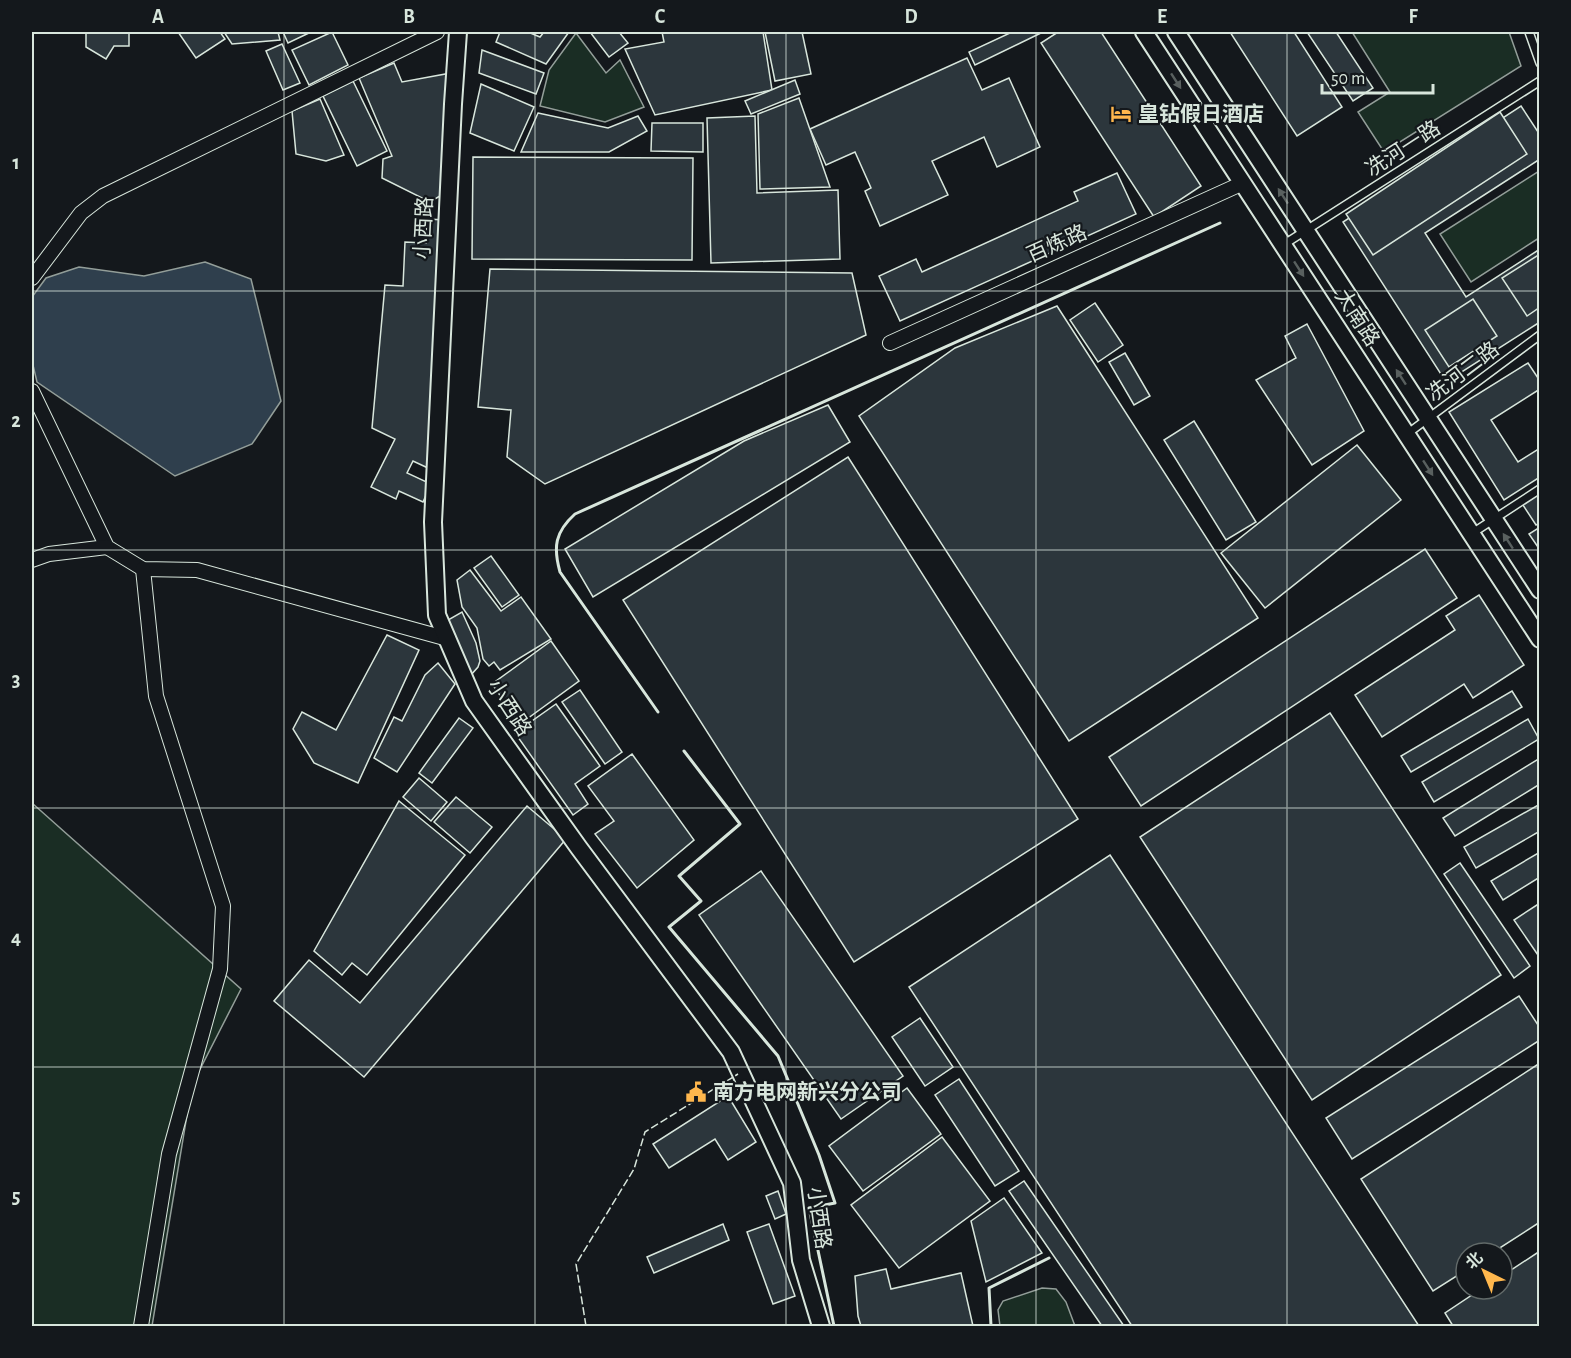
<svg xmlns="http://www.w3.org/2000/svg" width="1571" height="1358" font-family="'Alegreya Sans','Noto Sans SC',sans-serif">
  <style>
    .green { fill: #1a2d24; stroke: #939e99; stroke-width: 1.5 }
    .water { fill: #2f3f4d; stroke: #939e99; stroke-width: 1.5 }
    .building { fill: #2c363c; stroke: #d8e6dc; stroke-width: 1.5 }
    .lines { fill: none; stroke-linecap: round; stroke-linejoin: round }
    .service-casing { stroke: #d8e6dc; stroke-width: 10 }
    .minor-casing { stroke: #d8e6dc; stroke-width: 16 }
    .tertiary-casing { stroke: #d8e6dc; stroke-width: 20 }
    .service { stroke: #14181c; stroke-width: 7 }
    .minor { stroke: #14181c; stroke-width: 14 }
    .tertiary { stroke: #14181c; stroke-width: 16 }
    .fence { stroke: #d8e6dc; stroke-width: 1.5; stroke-dasharray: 8 3; stroke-linecap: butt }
    .wall { stroke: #d8e6dc; stroke-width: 3 }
    .oneway { fill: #59605f }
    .grid { fill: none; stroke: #d8e6dc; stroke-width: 1.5; stroke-opacity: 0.55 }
    .labels { text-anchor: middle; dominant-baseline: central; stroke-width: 4.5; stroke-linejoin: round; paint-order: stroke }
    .poi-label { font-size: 21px; font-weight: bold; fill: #d8e6dc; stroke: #14181c; text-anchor: start }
    .street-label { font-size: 21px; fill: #d8e6dc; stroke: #14181c }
    .neatline { fill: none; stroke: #d8e6dc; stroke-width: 2 }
    .grid-label { font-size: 20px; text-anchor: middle; font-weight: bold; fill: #d8e6dc }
  </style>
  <rect width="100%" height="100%" fill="#14181c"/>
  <g class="green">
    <polygon points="1352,32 1509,32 1521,66 1384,152 1358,112 1390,92"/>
    <polygon points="576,33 606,73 620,60 644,107 605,122 540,106 549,70"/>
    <polygon points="1539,171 1539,238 1471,282 1440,234"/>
    <polygon points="32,803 241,989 192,1085 152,1326 32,1326"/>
    <polygon points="1042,1288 1056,1289 1066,1302 1075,1326 1000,1326 998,1310 1003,1301"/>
  </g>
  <polygon class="water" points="205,262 251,279 281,401 252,444 175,476 37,382 32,361 32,297 46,278 79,267 144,276"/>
  <g class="building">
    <polygon points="86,32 129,32 129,46 114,46 106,59 86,47"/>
    <polygon points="178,32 220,32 225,39 196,58"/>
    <polygon points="224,32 278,32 280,40 232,44"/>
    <polygon points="283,32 311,32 288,43"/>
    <polygon points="332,32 348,65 309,85 292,50"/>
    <polygon points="500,32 528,32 540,37 544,32 569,32 546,64 496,42"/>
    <polygon points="590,32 619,32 628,43 609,57"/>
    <polygon points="662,32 763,32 772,90 655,115 625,49 664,42"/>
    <polygon points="765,32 802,32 811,74 775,81"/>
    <polygon points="1012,32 1043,32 975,65 969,52"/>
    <polygon points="1058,32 1101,32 1201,186 1154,217 1041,43"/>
    <polygon points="1230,32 1294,32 1342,107 1297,136"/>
    <polygon points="1307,32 1336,32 1373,88 1353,101"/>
    <polygon points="282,44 300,83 283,90 266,51"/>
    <polygon points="482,50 544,73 536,94 479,73"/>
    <polygon points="967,58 982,90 1009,78 1040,147 997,167 984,137 932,161 948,195 880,226 865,191 871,188 855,152 826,165 810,129"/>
    <polygon points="394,63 402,82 451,73 445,193 430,202 382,178 383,159 392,156 359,78"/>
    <polygon points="795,80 800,94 751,114 745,101"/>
    <polygon points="353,81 387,151 357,166 323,96"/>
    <polygon points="481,84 534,107 514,151 470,133"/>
    <polygon points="799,98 830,187 760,189 758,114"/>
    <polygon points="320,99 344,155 326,161 296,154 292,111"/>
    <polygon points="1521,106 1540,135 1540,159 1425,233 1466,297 1540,249 1540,322 1446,382 1343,222"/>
    <polygon points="1500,112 1527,154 1373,255 1346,214"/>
    <polygon points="538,113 608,128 638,116 647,131 609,152 521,152"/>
    <polygon points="755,116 757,193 838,190 840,259 711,263 707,118"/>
    <polygon points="652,123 703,123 703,152 651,151"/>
    <polygon points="473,157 693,158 692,260 472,259"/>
    <polygon points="1117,173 1136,214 900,321 879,276 916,259 922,272 1078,201 1074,192"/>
    <polygon points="427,219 445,220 428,468 413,461 407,473 431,484 423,502 399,491 396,499 371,487 395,439 372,428 385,285 403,286 405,242 426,243"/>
    <polygon points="1540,254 1540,307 1527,316 1502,278"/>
    <polygon points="490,269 852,273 866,335 545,484 507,457 511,410 478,407"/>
    <polygon points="1473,299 1497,336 1449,367 1425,330"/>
    <polygon points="1095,303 1123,345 1098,362 1070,320"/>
    <polygon points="1057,306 1258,618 1069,741 859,416 955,348"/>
    <polygon points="1307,324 1364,431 1312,465 1256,380 1296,358 1285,336"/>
    <polygon points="1125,353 1150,396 1134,405 1109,362"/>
    <polygon points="1528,363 1540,381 1540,389 1491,420 1518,462 1540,448 1540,477 1504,500 1449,412"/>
    <polygon points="828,405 850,442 593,597 565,549 744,441"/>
    <polygon points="1194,421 1256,522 1226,540 1164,440"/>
    <polygon points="1357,445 1401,500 1265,608 1221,553"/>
    <polygon points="848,457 1078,819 854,962 623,600"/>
    <polygon points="1540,490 1540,523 1536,525 1521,502"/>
    <polygon points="1540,527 1540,550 1529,534"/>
    <polygon points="1425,549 1457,598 1141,806 1109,757"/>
    <polygon points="491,556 519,595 502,607 474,568"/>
    <polygon points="470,570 501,611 521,597 551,639 500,670 494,662 489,666 483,659 477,628 462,607 457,580"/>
    <polygon points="1479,595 1524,665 1473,698 1464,684 1382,737 1355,695 1455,630 1446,616"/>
    <polygon points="462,612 476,643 480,661 478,667 470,676 448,620"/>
    <polygon points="387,635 419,650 358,783 314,763 293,729 302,712 336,730"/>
    <polygon points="551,641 579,681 520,724 492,684"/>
    <polygon points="438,663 455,684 397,772 374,758 394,717 402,721 425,675"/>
    <polygon points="580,690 622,752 605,764 562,702"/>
    <polygon points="1512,691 1522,707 1411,772 1401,756"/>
    <polygon points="556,704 600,766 575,784 588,804 573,815 515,733"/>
    <polygon points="1330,713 1501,975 1312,1100 1140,837"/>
    <polygon points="459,718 473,728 432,783 419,773"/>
    <polygon points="1528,719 1539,739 1434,802 1422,782"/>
    <polygon points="632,754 694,840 637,888 595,834 614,821 588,786"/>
    <polygon points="1540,758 1540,784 1455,836 1443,818"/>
    <polygon points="419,778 447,802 431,821 403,797"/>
    <polygon points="456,797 492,827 470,853 434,822"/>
    <polygon points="399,801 465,855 367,975 352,963 342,975 314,951"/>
    <polygon points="1540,804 1540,831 1476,868 1464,847"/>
    <polygon points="527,806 566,839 364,1077 274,1001 309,960 360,1003"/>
    <polygon points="1540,852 1540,877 1503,900 1491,881"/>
    <polygon points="1110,855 1419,1326 1132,1326 909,987"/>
    <polygon points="1460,863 1530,966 1514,978 1444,874"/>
    <polygon points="761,871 903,1076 841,1119 699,915"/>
    <polygon points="1540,903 1540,958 1514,920"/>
    <polygon points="1519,996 1540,1028 1540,1040 1352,1159 1326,1118"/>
    <polygon points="920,1018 953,1067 925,1086 892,1037"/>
    <polygon points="1540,1063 1540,1222 1492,1253 1466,1253 1466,1270 1433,1291 1361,1179"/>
    <polygon points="959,1079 1019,1171 995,1186 935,1095"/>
    <polygon points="907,1088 941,1134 863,1191 829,1146"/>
    <polygon points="728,1096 756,1142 728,1160 715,1139 669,1168 653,1144"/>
    <polygon points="942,1137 990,1201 899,1268 851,1205"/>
    <polygon points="1024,1181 1124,1326 1102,1326 1009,1191"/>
    <polygon points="778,1191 786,1214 775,1219 766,1196"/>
    <polygon points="1004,1198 1042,1253 986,1282 971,1221"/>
    <polygon points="723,1224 729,1240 654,1273 647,1257"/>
    <polygon points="769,1224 795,1296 773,1304 747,1232"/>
    <polygon points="1540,1251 1540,1324 1536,1326 1453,1326 1445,1313 1481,1289 1502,1289 1502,1276"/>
    <polygon points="886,1269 891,1289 961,1273 973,1326 861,1326 858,1316 855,1276"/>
  </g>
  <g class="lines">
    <g class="service-casing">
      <g id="service">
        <polyline points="1529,32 1540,63"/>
        <polyline points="1283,245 1540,81"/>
        <polyline points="1407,434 1540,335"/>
        <polyline points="1471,534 1540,489"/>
      </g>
    </g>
    <g class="minor-casing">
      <g id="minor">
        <polyline points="32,278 81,213 103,196 437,32"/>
        <polyline points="890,343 1243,183"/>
        <polyline points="32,391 107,547 143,569 197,570 448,639"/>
        <polyline points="32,560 49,554 107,547"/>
        <polyline points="141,1326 169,1154 220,969 223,906 156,696 143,569"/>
      </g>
    </g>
    <g class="tertiary-casing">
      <g id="tertiary">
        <polyline points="458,32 453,104 433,522 437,615 474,701 579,848 731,1052 792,1183 801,1260 821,1326"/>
        <polyline points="1144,32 1540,639"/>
        <polyline points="1176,32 1540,590"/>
      </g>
    </g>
    <use href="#service" class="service"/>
    <use href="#minor" class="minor"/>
    <use href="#tertiary" class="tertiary"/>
    <polyline class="fence" points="586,1326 576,1264 634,1169 645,1132 738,1074"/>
    <g class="wall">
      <path d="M658,712L560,572C553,547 555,532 575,514L1220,223"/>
      <polyline points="684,751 740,824 679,876 701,901 669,927 778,1056 819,1155 835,1203 809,1208 834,1326"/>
      <polyline points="991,1326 989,1288 1049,1258"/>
    </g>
  </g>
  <defs><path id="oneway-solid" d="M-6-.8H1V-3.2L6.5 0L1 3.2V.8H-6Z" transform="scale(1.5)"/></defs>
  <g class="oneway">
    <use href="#oneway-solid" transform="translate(1176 81) rotate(57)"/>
    <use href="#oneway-solid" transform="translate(1283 196) rotate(-123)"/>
    <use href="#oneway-solid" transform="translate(1299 269) rotate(57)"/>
    <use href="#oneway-solid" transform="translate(1401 377) rotate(-123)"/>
    <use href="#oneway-solid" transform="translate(1428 468) rotate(57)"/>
    <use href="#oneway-solid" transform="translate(1508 541) rotate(-123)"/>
  </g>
  <path class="grid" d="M284,32V1326M535,32V1326M786,32V1326M1036,32V1326M1287,32V1326M32,291H1540M32,550H1540M32,808H1540M32,1067H1540"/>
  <defs>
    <g id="hotel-bare" transform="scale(1.62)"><path d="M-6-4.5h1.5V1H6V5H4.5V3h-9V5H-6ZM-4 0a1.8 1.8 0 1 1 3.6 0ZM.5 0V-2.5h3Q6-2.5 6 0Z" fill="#ffb74d" stroke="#14181c" stroke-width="2.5" paint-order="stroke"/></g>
    <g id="civic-bare" transform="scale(1.62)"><path d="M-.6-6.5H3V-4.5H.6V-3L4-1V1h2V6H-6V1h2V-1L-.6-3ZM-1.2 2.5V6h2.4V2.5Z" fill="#ffb74d" stroke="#14181c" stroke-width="2.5" paint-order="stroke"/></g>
  </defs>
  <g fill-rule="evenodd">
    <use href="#hotel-bare" x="1121" y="114"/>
    <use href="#civic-bare" x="696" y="1092"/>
  </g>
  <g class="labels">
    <g class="poi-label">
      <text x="1138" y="114">皇钻假日酒店</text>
      <text x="713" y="1092">南方电网新兴分公司</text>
    </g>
    <g class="street-label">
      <text transform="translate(1403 149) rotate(-33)">冼河一路</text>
      <text transform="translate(424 228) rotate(-87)">小西路</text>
      <text transform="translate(1057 244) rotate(-24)">百炼路</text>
      <text transform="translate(1357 318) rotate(57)">大南路</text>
      <text transform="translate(1463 372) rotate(-37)">冼河二路</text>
      <text transform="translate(509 708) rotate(57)">小西路</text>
      <text transform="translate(819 1218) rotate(82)">小西路</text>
    </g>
  </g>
  <rect width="1571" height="1358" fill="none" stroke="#14181c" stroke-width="66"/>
  <g transform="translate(1484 1271) rotate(317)"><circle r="28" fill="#14181c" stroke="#626a69" stroke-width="1.5"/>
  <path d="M0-4.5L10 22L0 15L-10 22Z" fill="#ffb74d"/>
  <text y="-9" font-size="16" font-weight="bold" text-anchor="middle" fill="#d8e6dc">北</text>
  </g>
  <path d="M1322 84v9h111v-9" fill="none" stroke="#d8e6dc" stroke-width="3"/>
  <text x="1331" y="84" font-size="18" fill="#d8e6dc" stroke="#14181c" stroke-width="4.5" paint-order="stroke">50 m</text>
  <rect x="33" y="33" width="1505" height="1292" class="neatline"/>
  <g class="grid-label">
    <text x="158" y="23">A</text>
    <text x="409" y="23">B</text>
    <text x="660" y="23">C</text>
    <text x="911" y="23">D</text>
    <text x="1162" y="23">E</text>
    <text x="1413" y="23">F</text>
    <text x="16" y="169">1</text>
    <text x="16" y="427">2</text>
    <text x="16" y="686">3</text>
    <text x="16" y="944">4</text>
    <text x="16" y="1203">5</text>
  </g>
</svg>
